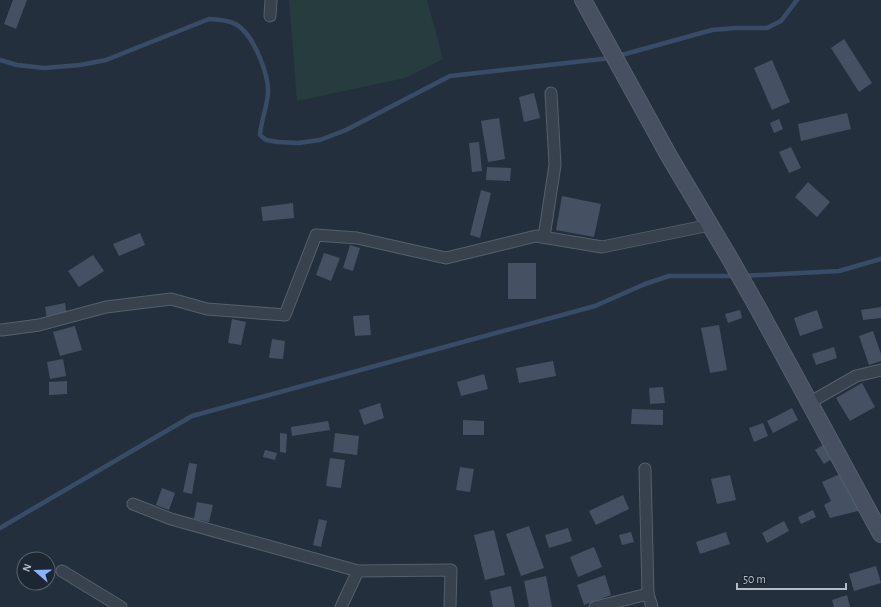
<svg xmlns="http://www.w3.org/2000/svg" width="881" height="607" font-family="'Alegreya Sans',sans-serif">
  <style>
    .green { fill: #263c3f }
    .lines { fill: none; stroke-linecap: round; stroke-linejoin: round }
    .stream { stroke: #394c67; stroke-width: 4.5 }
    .building { fill: #455162 }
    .minor-casing { stroke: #565f6c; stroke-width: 13 }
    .secondary-casing { stroke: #565f6c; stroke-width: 18 }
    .minor { stroke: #38414e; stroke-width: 11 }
    .secondary { stroke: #465061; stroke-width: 16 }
  </style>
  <rect width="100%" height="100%" fill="#242f3e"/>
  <polygon class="green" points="289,0 427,0 443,59 405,78 297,101"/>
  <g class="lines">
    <g class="stream">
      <polyline points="618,56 712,30 736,28 767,28 781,21 797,0"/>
      <path d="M0,60L17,65L44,68L80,65L106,60L209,19C220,20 232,20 241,28C255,40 269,75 268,93C267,107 261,121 260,135L266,140L278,142L298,143L320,140L346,130L450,76L611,58"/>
      <polyline points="742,276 839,271 881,259"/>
      <polyline points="0,528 192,416 595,306 645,284 669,276 735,276"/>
    </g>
  </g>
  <g class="building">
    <polygon points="13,0 27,0 16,29 4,24"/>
    <polygon points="844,39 872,83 859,92 831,48"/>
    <polygon points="772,60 790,102 772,110 754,68"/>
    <polygon points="534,93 540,118 524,122 519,97"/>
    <polygon points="847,113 851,129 801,141 798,124"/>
    <polygon points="499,118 505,159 488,162 481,121"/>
    <polygon points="779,119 783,129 774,133 770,123"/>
    <polygon points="479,142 482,171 472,172 469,143"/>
    <polygon points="791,147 801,168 789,173 779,152"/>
    <polygon points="487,167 511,168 510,181 486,180"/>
    <polygon points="808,182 830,202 817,217 795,197"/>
    <polygon points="481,190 491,193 480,238 470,235"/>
    <polygon points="562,196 601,204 594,237 556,230"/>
    <polygon points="293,203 294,218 263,221 261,207"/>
    <polygon points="140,233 145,245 119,256 113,244"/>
    <polygon points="350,245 360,248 353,271 343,268"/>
    <polygon points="324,253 340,258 331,281 316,275"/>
    <polygon points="93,255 104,271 79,287 68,271"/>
    <rect x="508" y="263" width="28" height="36"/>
    <polygon points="65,303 67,316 47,319 45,307"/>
    <polygon points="881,307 881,318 863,320 861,310"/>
    <polygon points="740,310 742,318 728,323 725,314"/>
    <polygon points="817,310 823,328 800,336 794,318"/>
    <polygon points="369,315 371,335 355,336 353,316"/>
    <polygon points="232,319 246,322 241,345 228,343"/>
    <polygon points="719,325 727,370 710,373 701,328"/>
    <polygon points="75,326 82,350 60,356 53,332"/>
    <polygon points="873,331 881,354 881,361 869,365 859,336"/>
    <polygon points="272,339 285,341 283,359 269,358"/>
    <polygon points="834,347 837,358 816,365 812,354"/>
    <polygon points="63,359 66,376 50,379 47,362"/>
    <polygon points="553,361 556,376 519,383 516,368"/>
    <polygon points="484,374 488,389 461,396 457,382"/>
    <polygon points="67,381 67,394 49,395 49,382"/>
    <polygon points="862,383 875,407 850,421 836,398"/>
    <polygon points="663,387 665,403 650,404 649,388"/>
    <polygon points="380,403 384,418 364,425 359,410"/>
    <polygon points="792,408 798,420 773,433 767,421"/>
    <polygon points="632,409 663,410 663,425 631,424"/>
    <polygon points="463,420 484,421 484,435 463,435"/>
    <polygon points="328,421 330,430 292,436 291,427"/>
    <polygon points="763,423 768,436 754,442 749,428"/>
    <polygon points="280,433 287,434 286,453 280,452"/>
    <polygon points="335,433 359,436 357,455 333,452"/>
    <polygon points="826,443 835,457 824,464 815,450"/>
    <polygon points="265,450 277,453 275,460 263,457"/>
    <polygon points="330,458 345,460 341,488 326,486"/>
    <polygon points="189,463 197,464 192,494 183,492"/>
    <polygon points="460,467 474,469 470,492 456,490"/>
    <polygon points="840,474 862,510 830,518 824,505 831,501 822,482"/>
    <polygon points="730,475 736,500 717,504 711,479"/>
    <polygon points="162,488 175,493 169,510 156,505"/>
    <polygon points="623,495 629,509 596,525 589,511"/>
    <polygon points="197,502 213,505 209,522 194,519"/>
    <polygon points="813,510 816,517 801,524 798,517"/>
    <polygon points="319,519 327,521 321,547 313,545"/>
    <polygon points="784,521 789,531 767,543 762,533"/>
    <polygon points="529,526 544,568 521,576 506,534"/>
    <polygon points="568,528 572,541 549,548 545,535"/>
    <polygon points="494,530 505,575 485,580 474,535"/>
    <polygon points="631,532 634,542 622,545 619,535"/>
    <polygon points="726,532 730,544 700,554 696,542"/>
    <polygon points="594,547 602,567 578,577 570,557"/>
    <polygon points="876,566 881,583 854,591 849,574"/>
    <polygon points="605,575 611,595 584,605 577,585"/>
    <polygon points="546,576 552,607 529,607 524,581"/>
    <polygon points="511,586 515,607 493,607 490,591"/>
    <polygon points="847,595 850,607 834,607 832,600"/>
  </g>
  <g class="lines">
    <g class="minor-casing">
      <g id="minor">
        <polyline points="270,16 271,0"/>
        <polyline points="544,237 555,165 551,93"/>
        <polyline points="2,330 39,325 106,307 171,299 207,309 285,315 316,235 357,238 446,258 536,236 602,247 710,225"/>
        <polyline points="809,403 856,376 881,370"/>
        <polyline points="645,469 648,594 652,607"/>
        <polyline points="133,504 171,519 358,571 451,570 450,607"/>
        <polyline points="62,571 121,607"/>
        <polyline points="341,607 358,571"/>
        <polyline points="595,607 648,594"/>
      </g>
    </g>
    <g class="secondary-casing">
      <polyline id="secondary" points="583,0 669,156 729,257 759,310 881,534"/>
    </g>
    <use href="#minor" class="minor"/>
    <use href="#secondary" class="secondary"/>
  </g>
  <g transform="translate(36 571) rotate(290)"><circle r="19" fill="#1d2633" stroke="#59626f"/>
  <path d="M0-3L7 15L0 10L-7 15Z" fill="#8ab4f8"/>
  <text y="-6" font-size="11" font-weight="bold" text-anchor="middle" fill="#b4bcc9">N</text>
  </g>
  <path d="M737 583v6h109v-6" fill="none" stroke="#b4bcc9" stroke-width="2"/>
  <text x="743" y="583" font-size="12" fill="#b4bcc9" stroke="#1d2633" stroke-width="3" paint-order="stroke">50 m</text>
</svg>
